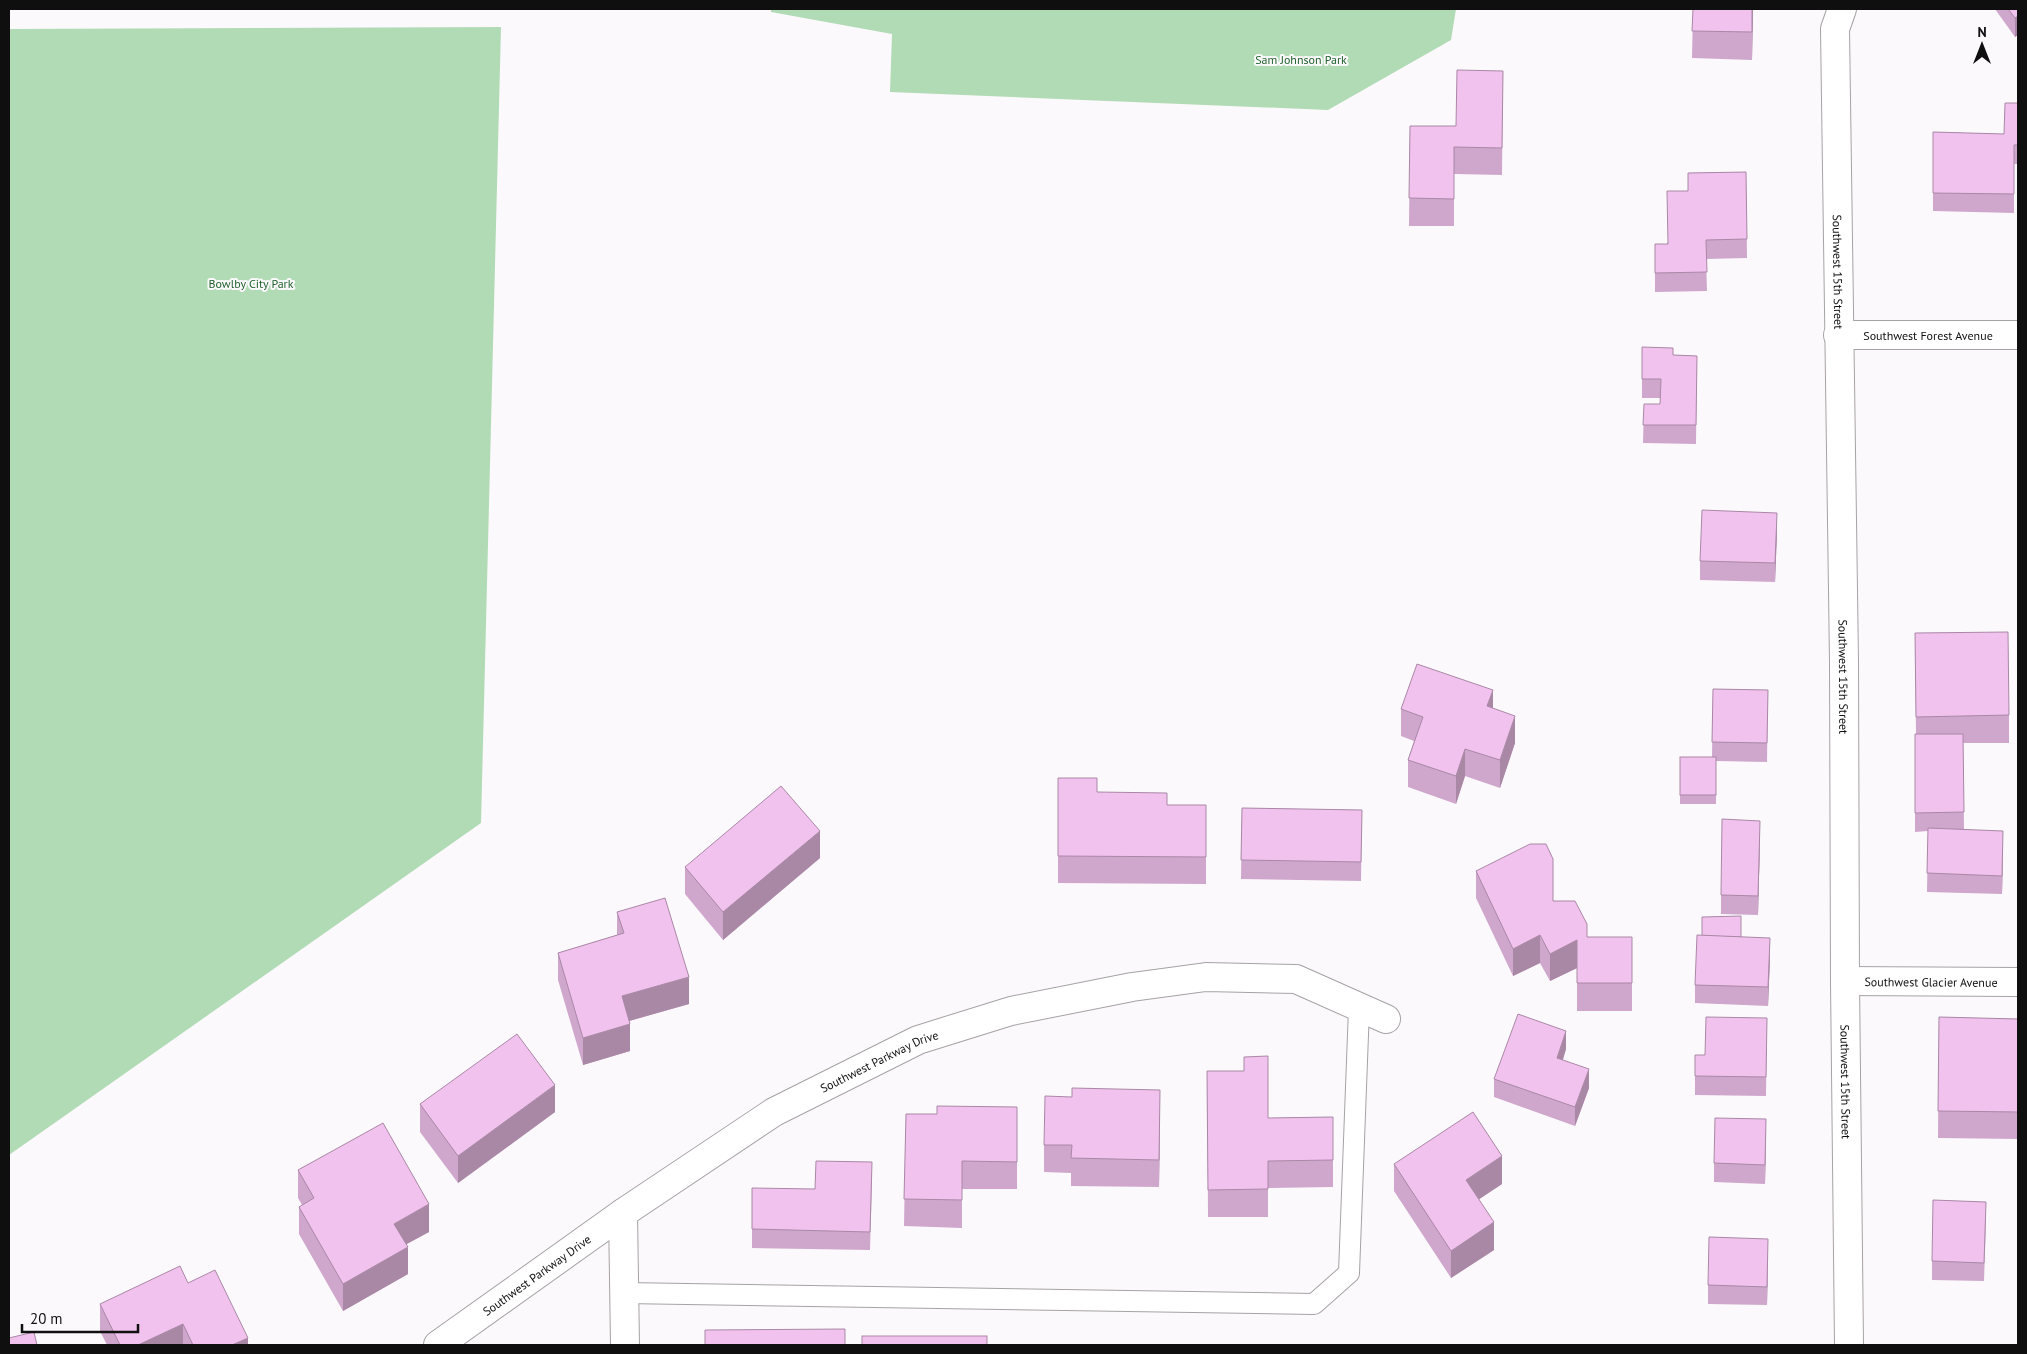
<svg xmlns="http://www.w3.org/2000/svg" width="2027" height="1354" font-family="'PT Sans',sans-serif">
  <style>
    .green { fill: #b1dbb5 }
    .lines { fill: none; stroke-linecap: round; stroke-linejoin: round }
    .service-casing { stroke: #a6a2a5; stroke-width: 22 }
    .minor-casing { stroke: #a6a2a5; stroke-width: 30 }
    .service { stroke: #fff; stroke-width: 20 }
    .minor { stroke: #fff; stroke-width: 28 }
    .wall { fill: #cfa7cc }
    .shaded-wall { fill: #a988a6 }
    .building { fill: #f1c2ed; stroke: #a988a6 }
    .labels { text-anchor: middle; dominant-baseline: central; stroke-width: 4; stroke-linejoin: round; paint-order: stroke }
    .park-label { font-size: 12px; fill: #21632e; stroke: #fcf9fc }
    .street-label { font-size: 12px; fill: #100f10; stroke: #fcf9fc }
  </style>
  <rect width="100%" height="100%" fill="#fcf9fc"/>
  <g class="green">
    <polygon points="771,9 1456,9 1451,40 1328,110 890,92 892,34 771,12"/>
    <polygon points="501,27 481,823 9,1155 9,29"/>
  </g>
  <g class="lines">
    <g class="service-casing">
      <polyline id="service" points="624,1293 1314,1304 1349,1273 1359,1008"/>
    </g>
    <g class="minor-casing">
      <g id="minor">
        <path id="s1" d="M1842,9L1835,29L1844,661L1845,981L1849,1345"/>
        <path id="s2" d="M1838,335H2018"/>
        <path id="s3" d="M1845,981L2018,982"/>
        <polyline points="623,1213 625,1345"/>
        <path id="s4" d="M438,1345L623,1213L774,1112L918,1040L1011,1011L1132,987L1206,977L1296,979L1386,1019"/>
      </g>
    </g>
    <use href="#service" class="service"/>
    <use href="#minor" class="minor"/>
  </g>
  <g class="wall">
    <polygon points="1693,9 1753,9 1752,60 1692,58"/>
    <polygon points="1995,9 2018,9 2018,35 2015,37"/>
    <polygon points="1503,71 1502,175 1454,174 1454,226 1409,226 1410,126 1456,126"/>
    <polygon points="2018,103 2018,164 2014,164 2014,213 1933,211 1933,132 2004,134"/>
    <polygon points="1746,172 1747,258 1706,259 1707,291 1655,292 1655,244 1667,244 1688,191 1688,173"/>
    <polygon points="1642,347 1673,355 1697,356 1696,444 1643,443 1644,404 1660,404 1660,398 1642,398"/>
    <polygon points="1777,532 1775,582 1700,580 1700,561"/>
    <polygon points="1915,633 2009,715 2009,743 1963,743 1964,830 2003,850 2002,894 1927,892 1928,831 1915,832 1915,734 1916,734"/>
    <polygon points="1713,689 1768,690 1767,762 1716,761 1716,804 1680,804 1680,757 1712,757"/>
    <polygon points="1493,708 1515,743 1500,788 1465,776 1456,804 1408,787 1408,760 1414,741 1401,736 1401,709"/>
    <polygon points="1058,778 1097,792 1167,805 1206,805 1206,884 1058,883"/>
    <polygon points="1242,808 1362,810 1361,881 1241,879"/>
    <polygon points="1760,839 1758,915 1721,914 1721,895"/>
    <polygon points="820,858 723,940 685,894 685,867"/>
    <polygon points="1476,871 1553,901 1587,937 1632,937 1632,1011 1577,1011 1577,968 1550,981 1540,963 1513,976 1476,898"/>
    <polygon points="617,912 689,1004 629,1021 630,1051 583,1065 558,980 558,953 617,935"/>
    <polygon points="1702,936 1741,937 1770,957 1768,1006 1695,1003 1695,985"/>
    <polygon points="1939,1017 2018,1019 2018,1139 1938,1138"/>
    <polygon points="1767,1018 1766,1096 1695,1095 1695,1055 1705,1055"/>
    <polygon points="1566,1049 1563,1060 1589,1088 1575,1126 1494,1097 1494,1079"/>
    <polygon points="1207,1071 1268,1118 1333,1117 1333,1187 1268,1188 1268,1217 1208,1217"/>
    <polygon points="420,1104 555,1112 458,1183 420,1132"/>
    <polygon points="906,1114 1017,1134 1017,1189 962,1189 962,1228 904,1226"/>
    <polygon points="1160,1117 1159,1187 1071,1186 1071,1173 1044,1172 1044,1145"/>
    <polygon points="1766,1138 1765,1184 1714,1182 1714,1163"/>
    <polygon points="1394,1164 1502,1184 1479,1199 1494,1250 1451,1278 1394,1191"/>
    <polygon points="298,1170 429,1232 406,1244 408,1274 343,1311 299,1234 299,1207 302,1205 298,1198"/>
    <polygon points="872,1181 870,1250 752,1248 752,1229"/>
    <polygon points="1986,1220 1984,1281 1932,1280 1932,1261"/>
    <polygon points="1768,1257 1767,1305 1708,1304 1708,1285"/>
    <polygon points="188,1283 248,1345 107,1345 100,1331 100,1304"/>
  </g>
  <g class="shaded-wall">
    <polygon points="1752,9 1753,9 1752,60"/>
    <polygon points="2018,16 2018,35 2015,37 2015,18"/>
    <polygon points="1777,513 1777,532 1775,582 1775,563"/>
    <polygon points="1493,690 1493,718 1487,706"/>
    <polygon points="1515,716 1515,743 1500,788 1500,760"/>
    <polygon points="1465,749 1465,776 1456,804 1456,776"/>
    <polygon points="1760,821 1760,839 1758,915 1758,896"/>
    <polygon points="820,831 820,858 723,940 723,912"/>
    <polygon points="2003,831 2003,850 2002,894 2002,876"/>
    <polygon points="1540,935 1540,963 1513,976 1513,949"/>
    <polygon points="1770,938 1770,957 1768,1006 1768,987"/>
    <polygon points="1577,940 1577,968 1550,981 1550,954"/>
    <polygon points="689,977 689,1004 622,1023 622,996"/>
    <polygon points="630,1024 630,1051 583,1065 583,1038"/>
    <polygon points="1566,1031 1566,1049 1557,1077 1557,1058"/>
    <polygon points="1589,1069 1589,1088 1575,1126 1575,1107"/>
    <polygon points="555,1085 555,1112 458,1183 458,1156"/>
    <polygon points="1160,1090 1160,1117 1159,1187 1159,1160"/>
    <polygon points="1766,1119 1766,1138 1765,1184 1765,1165"/>
    <polygon points="1502,1156 1502,1184 1466,1208 1466,1180"/>
    <polygon points="429,1204 429,1232 394,1251 394,1224"/>
    <polygon points="1494,1222 1494,1250 1451,1278 1451,1251"/>
    <polygon points="1768,1239 1768,1257 1767,1305 1767,1287"/>
    <polygon points="408,1247 408,1274 343,1311 343,1284"/>
    <polygon points="183,1324 183,1345 138,1345"/>
    <polygon points="248,1338 248,1345 232,1345"/>
  </g>
  <g class="building">
    <polygon points="1693,9 1752,9 1752,32 1692,31"/>
    <polygon points="2008,9 2018,9 2018,16 2015,18"/>
    <polygon points="1457,70 1503,71 1502,148 1454,147 1454,199 1409,198 1410,126 1456,126"/>
    <polygon points="2005,103 2018,103 2018,145 2014,145 2014,194 1933,193 1933,132 2004,134"/>
    <polygon points="1746,172 1747,239 1706,240 1707,272 1655,273 1655,244 1668,244 1667,191 1688,191 1688,173"/>
    <polygon points="1642,347 1673,348 1673,355 1697,356 1696,425 1643,425 1644,404 1660,404 1661,379 1642,379"/>
    <polygon points="1702,510 1777,513 1775,563 1700,561"/>
    <polygon points="2008,632 2009,715 1916,717 1915,633"/>
    <polygon points="1417,664 1493,690 1487,706 1515,716 1500,760 1465,749 1456,776 1408,760 1423,717 1401,709"/>
    <polygon points="1713,689 1768,690 1767,743 1712,742"/>
    <polygon points="1915,734 1963,734 1964,812 1915,813"/>
    <rect x="1680" y="757" width="36" height="38"/>
    <polygon points="1058,778 1097,778 1097,792 1167,793 1167,805 1206,805 1206,857 1058,856"/>
    <polygon points="781,786 820,831 723,912 685,867"/>
    <polygon points="1242,808 1362,810 1361,862 1241,860"/>
    <polygon points="1722,819 1760,821 1758,896 1721,895"/>
    <polygon points="1928,828 2003,831 2002,876 1927,873"/>
    <polygon points="1530,844 1546,844 1553,859 1553,901 1575,901 1587,924 1587,937 1632,937 1632,983 1577,983 1577,940 1550,954 1540,935 1513,949 1476,871"/>
    <polygon points="665,898 689,977 622,996 630,1024 583,1038 558,953 624,933 617,912"/>
    <polygon points="1741,916 1741,937 1702,936 1702,917"/>
    <polygon points="1697,935 1770,938 1768,987 1695,985"/>
    <polygon points="1518,1014 1566,1031 1557,1058 1589,1069 1575,1107 1494,1079"/>
    <polygon points="1706,1017 1767,1018 1766,1077 1695,1076 1695,1055 1705,1055"/>
    <polygon points="1939,1017 2018,1019 2018,1112 1938,1111"/>
    <polygon points="517,1034 555,1085 458,1156 420,1104"/>
    <polygon points="1268,1056 1268,1118 1333,1117 1333,1160 1268,1161 1268,1189 1208,1190 1207,1071 1244,1071 1244,1057"/>
    <polygon points="1072,1088 1160,1090 1159,1160 1071,1158 1072,1145 1044,1145 1045,1096 1072,1097"/>
    <polygon points="937,1106 1017,1107 1017,1162 962,1161 962,1200 904,1199 906,1114 937,1114"/>
    <polygon points="1473,1112 1502,1156 1466,1180 1494,1222 1451,1251 1394,1164"/>
    <polygon points="1715,1118 1766,1119 1765,1165 1714,1163"/>
    <polygon points="383,1123 429,1204 394,1224 408,1247 343,1284 299,1207 314,1198 298,1170"/>
    <polygon points="816,1161 872,1162 870,1232 752,1229 752,1188 815,1189"/>
    <polygon points="1933,1200 1986,1202 1984,1263 1932,1261"/>
    <polygon points="1709,1237 1768,1239 1767,1287 1708,1285"/>
    <polygon points="180,1266 188,1283 215,1270 248,1338 232,1345 193,1345 183,1324 138,1345 120,1345 100,1304"/>
    <polygon points="845,1329 845,1345 705,1345 705,1330"/>
    <polygon points="34,1332 37,1345 9,1345 9,1338"/>
    <rect x="862" y="1336" width="125" height="9"/>
  </g>
  <g class="labels">
    <g class="park-label">
      <text x="1301" y="59">Sam Johnson Park</text>
      <text x="251" y="283">Bowlby City Park</text>
    </g>
    <g class="street-label">
      <text stroke="none"><textPath href="#s1" startOffset="264">Southwest 15th Street</textPath></text>
      <text stroke="none"><textPath href="#s2" startOffset="90">Southwest Forest Avenue</textPath></text>
      <text stroke="none"><textPath href="#s1" startOffset="669">Southwest 15th Street</textPath></text>
      <text stroke="none"><textPath href="#s3" startOffset="86">Southwest Glacier Avenue</textPath></text>
      <text stroke="none"><textPath href="#s4" startOffset="526">Southwest Parkway Drive</textPath></text>
      <text stroke="none"><textPath href="#s1" startOffset="1074">Southwest 15th Street</textPath></text>
      <text stroke="none"><textPath href="#s4" startOffset="121">Southwest Parkway Drive</textPath></text>
    </g>
  </g>
  <rect width="2027" height="1354" fill="none" stroke="#100f10" stroke-width="20"/>
  <g transform="translate(1982 45)" stroke="#fcf9fc" stroke-width="4" paint-order="stroke">
  <path d="M0-4L9 19L0 12L-9 19Z" fill="#100f10"/>
  <text y="-8" font-size="14" font-weight="bold" text-anchor="middle" fill="#100f10">N</text>
  </g>
  <path d="M22 1324v8h116v-8" fill="none" stroke="#100f10" stroke-width="2.5"/>
  <text x="30" y="1324" font-size="15" fill="#100f10" stroke="#fcf9fc" stroke-width="4" paint-order="stroke">20 m</text>
</svg>
